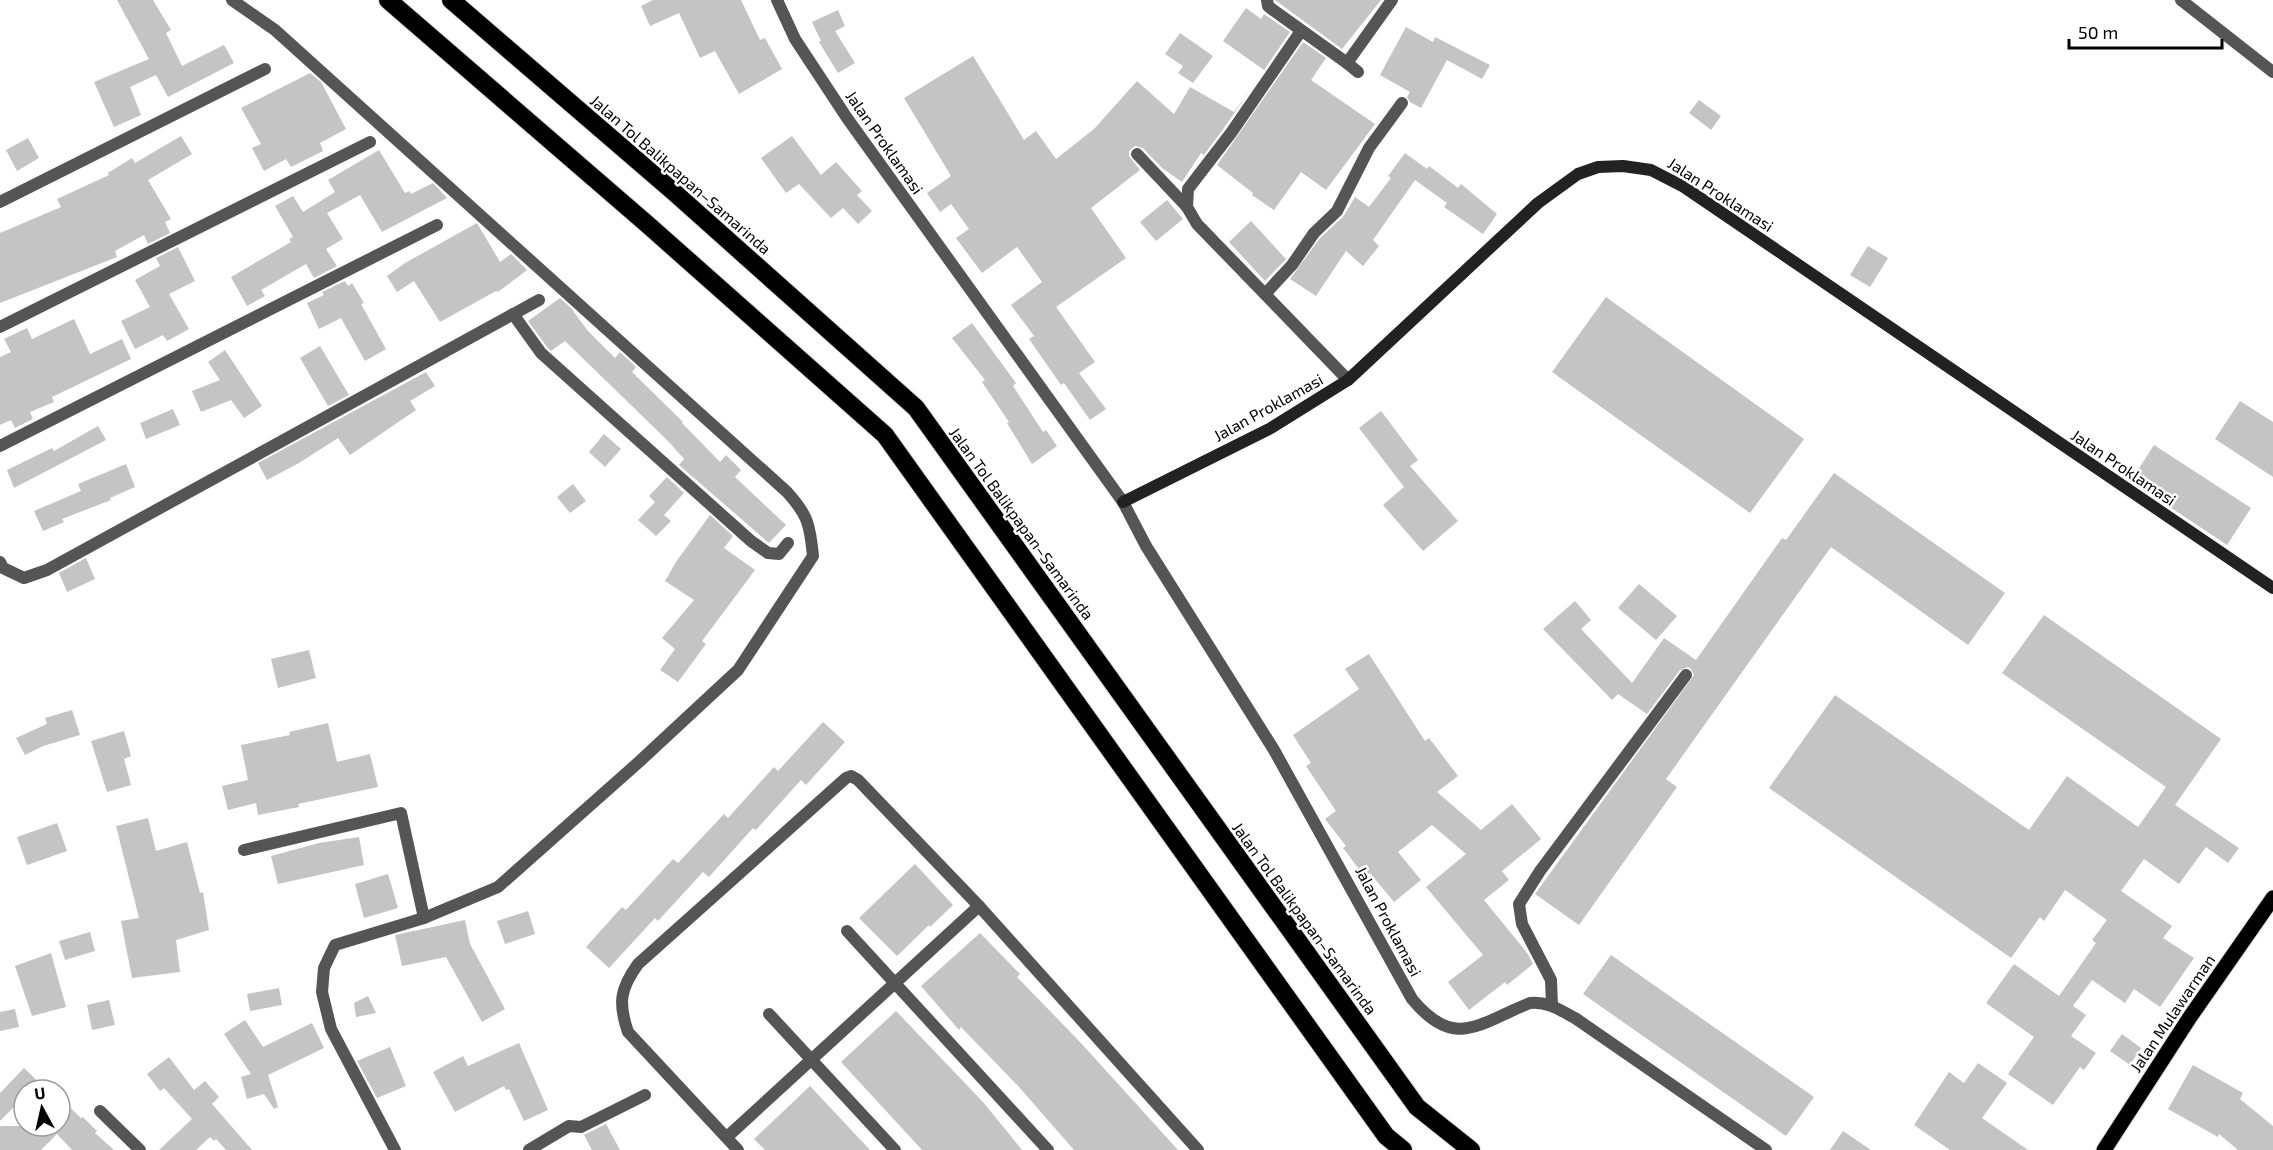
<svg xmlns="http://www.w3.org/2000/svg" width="2273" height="1150" font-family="'Exo 2',sans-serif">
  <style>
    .building { fill: #c4c4c4 }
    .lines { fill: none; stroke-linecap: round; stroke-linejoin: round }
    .primary-casing { stroke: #dbdbdb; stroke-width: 17 }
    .highway-casing { stroke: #dbdbdb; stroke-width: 20 }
    .street { stroke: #555; stroke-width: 12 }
    .secondary { stroke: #222; stroke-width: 12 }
    .primary { stroke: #000; stroke-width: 15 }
    .highway { stroke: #000; stroke-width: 18 }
    .labels { text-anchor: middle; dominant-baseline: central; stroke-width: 5; stroke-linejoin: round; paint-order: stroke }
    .street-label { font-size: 16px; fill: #000; stroke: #fff }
  </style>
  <rect width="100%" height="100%" fill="#fff"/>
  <g class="building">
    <polygon points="117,0 153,0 171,30 166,33 182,66 224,45 234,63 168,97 156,75 130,87 141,115 114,127 94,82 149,59"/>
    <polygon points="653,0 741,0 760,40 765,38 782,69 739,94 715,51 700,58 679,13 650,26 641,6"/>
    <polygon points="1275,0 1381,0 1342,49"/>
    <polygon points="1246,8 1261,19 1264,14 1290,32 1264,70 1223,41"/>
    <polygon points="838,10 845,26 835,31 855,63 838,73 819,42 821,41 812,22"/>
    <polygon points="1406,27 1433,42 1435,37 1490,65 1482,79 1447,60 1421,108 1410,102 1407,97 1410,92 1380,75"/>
    <polygon points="1180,33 1213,56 1193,83 1178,73 1183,66 1165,54"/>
    <polygon points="1303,42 1326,58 1311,80 1375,124 1326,190 1301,172 1274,210 1252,195 1253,193 1217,165"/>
    <polygon points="973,56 1024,140 1036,131 1056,159 1094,129 1137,81 1174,114 1190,87 1234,112 1251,89 1224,128 1204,155 1201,153 1182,182 1162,168 1143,148 1135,146 1129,151 1129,156 1140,170 1091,208 1126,258 1056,307 1095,362 1079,373 1106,409 1090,420 1064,383 1061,385 1029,339 1034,336 1011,305 1042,282 1017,247 982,273 956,238 969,229 951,204 940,212 927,193 951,176 904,98"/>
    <polygon points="310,73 321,82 346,129 320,143 323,151 291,167 286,159 264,171 252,148 261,144 241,108"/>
    <polygon points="1699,100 1721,116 1711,130 1689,113"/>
    <polygon points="181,136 192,154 148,180 171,219 165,222 170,233 148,244 144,235 115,251 117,257 0,303 0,233 61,207 57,199 109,175 108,173 132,158 135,163"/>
    <polygon points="792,136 821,175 836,162 862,191 857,195 872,211 858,224 843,208 831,218 799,184 786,193 761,158"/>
    <polygon points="28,138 39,158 17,171 6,150"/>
    <polygon points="379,150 405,193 410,191 411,194 433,183 447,198 382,232 360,195 327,213 343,239 326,249 337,266 314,278 306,264 261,290 265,296 247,306 231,277 291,242 289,239 293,237 275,206 293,196 303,212 335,192 328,180"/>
    <polygon points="1405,153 1427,169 1429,166 1458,188 1461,184 1497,214 1483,234 1444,207 1447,203 1415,180 1373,240 1379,246 1363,266 1346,251 1316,296 1290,279 1320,238 1343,217 1355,197 1369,207 1391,178 1388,176"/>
    <polygon points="1167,200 1183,219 1156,241 1140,222"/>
    <polygon points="1251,221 1286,259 1265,281 1229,242"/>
    <polygon points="477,223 500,262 511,254 527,270 498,292 496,291 440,322 414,281 397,292 387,276 405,263"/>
    <polygon points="1868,246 1888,258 1870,287 1850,275"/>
    <polygon points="178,247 195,281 169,294 189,329 167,341 163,335 135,349 121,321 150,307 135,280 160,266 156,258"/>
    <polygon points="345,281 348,286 352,283 364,303 361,304 386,349 365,361 341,318 319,329 307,303 324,295 322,292"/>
    <polygon points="1606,297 1804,439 1750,513 1552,372"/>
    <polygon points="560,298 571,308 588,331 615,358 620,352 636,367 632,372 683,422 682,423 720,462 726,455 741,470 735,477 786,525 769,543 679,465 684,459 668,441 565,341 551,351 547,347 528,321"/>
    <polygon points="74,319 90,354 122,339 131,359 52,397 54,402 30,412 33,419 15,428 11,420 0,425 0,357 11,352 4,339 27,328 32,339"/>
    <polygon points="972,323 1016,383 1013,386 1043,432 1046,430 1057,446 1032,464 1007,423 1009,422 982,382 985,380 952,338"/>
    <polygon points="320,346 349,395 328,406 300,358"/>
    <polygon points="225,350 262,406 244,418 231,400 201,412 192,391 220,380 208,362"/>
    <polygon points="426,372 435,386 410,401 416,410 350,455 338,438 299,463 267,480 258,463"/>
    <polygon points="2240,401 2273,422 2273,477 2215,439"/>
    <polygon points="173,409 180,425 146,439 140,423"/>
    <polygon points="1381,411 1418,460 1410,466 1458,521 1423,551 1383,505 1404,487 1359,428"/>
    <polygon points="98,426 106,440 14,488 7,470 52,448 54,451"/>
    <polygon points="604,434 621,449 605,467 589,452"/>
    <polygon points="2154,445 2251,508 2227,545 2131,481"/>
    <polygon points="126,464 135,487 110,498 111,500 62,519 64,522 43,531 34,511 81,491 78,484"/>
    <polygon points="1834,473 2005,593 1968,645 1831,547 1666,779 1677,787 1579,925 1535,894 1694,675 1691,669 1688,667 1680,670 1647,714 1618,694 1612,700 1543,629 1575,601 1591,620 1581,629 1632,683 1664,638 1696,660 1782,538 1786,540"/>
    <polygon points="667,477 684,493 664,515 671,521 656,536 638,520 655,502 649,496"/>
    <polygon points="573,484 586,501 570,513 557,497"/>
    <polygon points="710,515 733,536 724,548 755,570 702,641 706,644 678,682 660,670 675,649 662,638 694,600 665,581 676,562"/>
    <polygon points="86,558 95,579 67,592 59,573"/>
    <polygon points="1639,584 1677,616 1656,640 1618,608"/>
    <polygon points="2044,615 2221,739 2175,805 2239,848 2228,863 2206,847 2179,884 2144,859 2121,891 2172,926 2163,938 2194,958 2160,1007 2134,989 2125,1003 2092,980 2073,1006 2086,1015 2071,1036 2096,1053 2084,1070 2080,1067 2053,1105 2008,1074 2034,1037 1986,1003 2014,964 2059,996 2096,943 2092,940 2107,920 2065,890 2044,921 2040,917 2011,958 1769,788 1835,695 2029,830 2067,776 2138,827 2166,787 2002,673"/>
    <polygon points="309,650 316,678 278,688 271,659"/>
    <polygon points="1369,654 1425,741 1429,738 1458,776 1437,792 1481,830 1512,804 1541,839 1502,871 1509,880 1484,900 1528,954 1533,964 1507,985 1505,982 1469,1010 1448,982 1483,955 1426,887 1466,854 1432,825 1398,852 1421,880 1394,902 1370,873 1365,877 1343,848 1346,846 1325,819 1336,811 1306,766 1311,763 1293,735 1359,689 1345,669"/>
    <polygon points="72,710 80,735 43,746 25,755 16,738 47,724 45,718"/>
    <polygon points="823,722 845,742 806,785 801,780 756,830 753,828 709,877 703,872 658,921 655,918 609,968 586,947 622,907 626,910 673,859 678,863 724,814 728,818 774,767 778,771"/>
    <polygon points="328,723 337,762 370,754 378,787 298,804 299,807 258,815 256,803 228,810 222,786 248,780 241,745 290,735 289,732"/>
    <polygon points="124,731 131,756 124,759 131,785 107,792 91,741"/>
    <polygon points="148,818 156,851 187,842 200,893 203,892 209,930 176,940 180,972 132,978 121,921 139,918 116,826"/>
    <polygon points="57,823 67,851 27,865 17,837"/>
    <polygon points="359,837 364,865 278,884 271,856 319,843"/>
    <polygon points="915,864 953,905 930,927 929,925 897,956 859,918"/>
    <polygon points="388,874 398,908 364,918 355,884"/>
    <polygon points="528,911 535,934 505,944 497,921"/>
    <polygon points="465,920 470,944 505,1009 482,1022 446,957 402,966 395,935"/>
    <polygon points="90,932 95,951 65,960 59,941"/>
    <polygon points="980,933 1020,974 1017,977 1080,1042 1178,1150 1074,1150 1019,1087 961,1027 959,1030 921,986"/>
    <polygon points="51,953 66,1007 32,1016 15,966"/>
    <polygon points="1611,955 1814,1097 1786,1136 1583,994"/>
    <polygon points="279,988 282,1005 250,1011 247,994"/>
    <polygon points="368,996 376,1013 356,1017 354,1003"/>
    <polygon points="109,1000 115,1025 92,1030 87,1005"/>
    <polygon points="15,1009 19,1027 0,1031 0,1012"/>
    <polygon points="896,1011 983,1102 1022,1150 922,1150 841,1062"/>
    <polygon points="245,1020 263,1047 312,1023 324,1048 268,1075 278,1107 274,1109 264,1094 247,1099 241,1077 251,1074 224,1034"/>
    <polygon points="2122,1034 2141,1048 2130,1065 2110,1051"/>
    <polygon points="519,1043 548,1110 524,1121 509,1089 506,1090 504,1086 455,1112 433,1072 463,1056 468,1066"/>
    <polygon points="390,1047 406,1086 377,1098 357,1061"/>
    <polygon points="169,1057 194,1090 205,1081 219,1097 212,1104 252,1150 226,1150 216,1139 214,1141 210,1137 196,1150 159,1150 192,1119 164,1088 160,1091 147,1074"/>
    <polygon points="1978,1063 2007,1083 1982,1118 2028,1150 1950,1150 1914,1125 1949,1072 1964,1083"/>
    <polygon points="2193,1065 2243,1093 2240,1099 2273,1126 2273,1150 2238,1150 2219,1134 2218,1137 2168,1109"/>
    <polygon points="24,1068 47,1090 24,1090 24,1097 0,1121 0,1093"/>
    <polygon points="810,1086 870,1150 765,1150 754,1139"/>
    <polygon points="60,1098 81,1118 83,1117 97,1131 95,1133 114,1150 72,1150 57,1134 41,1150 0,1150 0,1126 60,1126"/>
    <polygon points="606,1124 620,1150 592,1150 584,1135"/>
    <polygon points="1843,1131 1871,1150 1830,1150"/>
  </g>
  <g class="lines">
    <g class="primary-casing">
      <polyline id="primary" points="2104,1150 2190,1017 2273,898"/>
    </g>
    <g class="highway-casing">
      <g id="highway">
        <polyline points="388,0 647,224 885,435 1386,1136 1403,1150"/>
        <polyline points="451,0 675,193 916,408 1417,1107 1471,1150"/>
      </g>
    </g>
    <g class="street">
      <path d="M232,0L275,30L787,492C808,515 810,525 813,556L738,670L640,761L498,887L424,918L335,945L324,968L322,992L331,1029L395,1150"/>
      <path d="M777,0L795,39L847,118L1123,502L1146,546L1274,750L1412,999C1455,1051 1479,1023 1530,1003C1547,1001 1560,1010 1575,1018L1766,1150"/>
      <polyline points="1267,0 1268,6 1273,10 1347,63"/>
      <polyline points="2181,0 2273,72"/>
      <polyline points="1301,31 1231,133 1188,189 1187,207 1197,224 1348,380"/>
      <polyline points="1358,72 1347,63 1392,0"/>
      <polyline points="1137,154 1187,207"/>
      <polyline points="0,202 265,69"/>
      <polyline points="1265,294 1292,265 1314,233 1337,211 1369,148 1402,103"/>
      <polyline points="513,314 541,353 751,541 768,553 779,554 788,543"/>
      <polyline points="0,327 370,142"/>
      <polyline points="0,446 437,225"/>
      <polyline points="0,562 3,568 24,578 47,570 539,300"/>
      <polyline points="244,850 401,813 424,918"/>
      <polyline points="847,931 1048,1150"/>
      <polyline points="1552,1006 1551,980 1522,924 1519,904 1540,871 1686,675"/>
      <polyline points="769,1014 895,1150"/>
      <polyline points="100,1111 140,1150"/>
      <polyline points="727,1137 979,906"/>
      <polyline points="529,1150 569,1126 581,1127 645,1095"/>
      <path d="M738,1150L628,1032C618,1003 620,989 638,964L846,778L851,776L858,780L979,906L1198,1150"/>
    </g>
    <polyline class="secondary" points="1123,502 1271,428 1348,380 1538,203 1578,174 1598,167 1623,166 1651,170 1684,187 2273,588"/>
    <use href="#primary" class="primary"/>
    <use href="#highway" class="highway"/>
  </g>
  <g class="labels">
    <g class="street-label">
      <text transform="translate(885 142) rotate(55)">Jalan Proklamasi</text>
      <text transform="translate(681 174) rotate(41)">Jalan Tol Balikpapan–Samarinda</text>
      <text transform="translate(1721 194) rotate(33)">Jalan Proklamasi</text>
      <text transform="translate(1268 407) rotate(-29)">Jalan Proklamasi</text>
      <text transform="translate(2124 467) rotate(34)">Jalan Proklamasi</text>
      <text transform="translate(1022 523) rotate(54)">Jalan Tol Balikpapan–Samarinda</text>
      <text transform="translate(1305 918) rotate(54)">Jalan Tol Balikpapan–Samarinda</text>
      <text transform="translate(1389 921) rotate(62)">Jalan Proklamasi</text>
      <text transform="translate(2172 1013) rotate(-56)">Jalan Mulawarman</text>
    </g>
  </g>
  <g transform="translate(42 1108) rotate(352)"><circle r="28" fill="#ffffff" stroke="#999999" stroke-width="1.5"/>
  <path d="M0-4.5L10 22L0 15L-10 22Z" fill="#000000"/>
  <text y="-9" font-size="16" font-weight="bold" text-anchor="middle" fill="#000000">U</text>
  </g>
  <path d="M2069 39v9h153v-9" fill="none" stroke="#000000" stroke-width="3"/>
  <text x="2078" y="39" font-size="18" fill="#000000" stroke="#ffffff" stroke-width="4.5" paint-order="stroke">50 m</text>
</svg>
